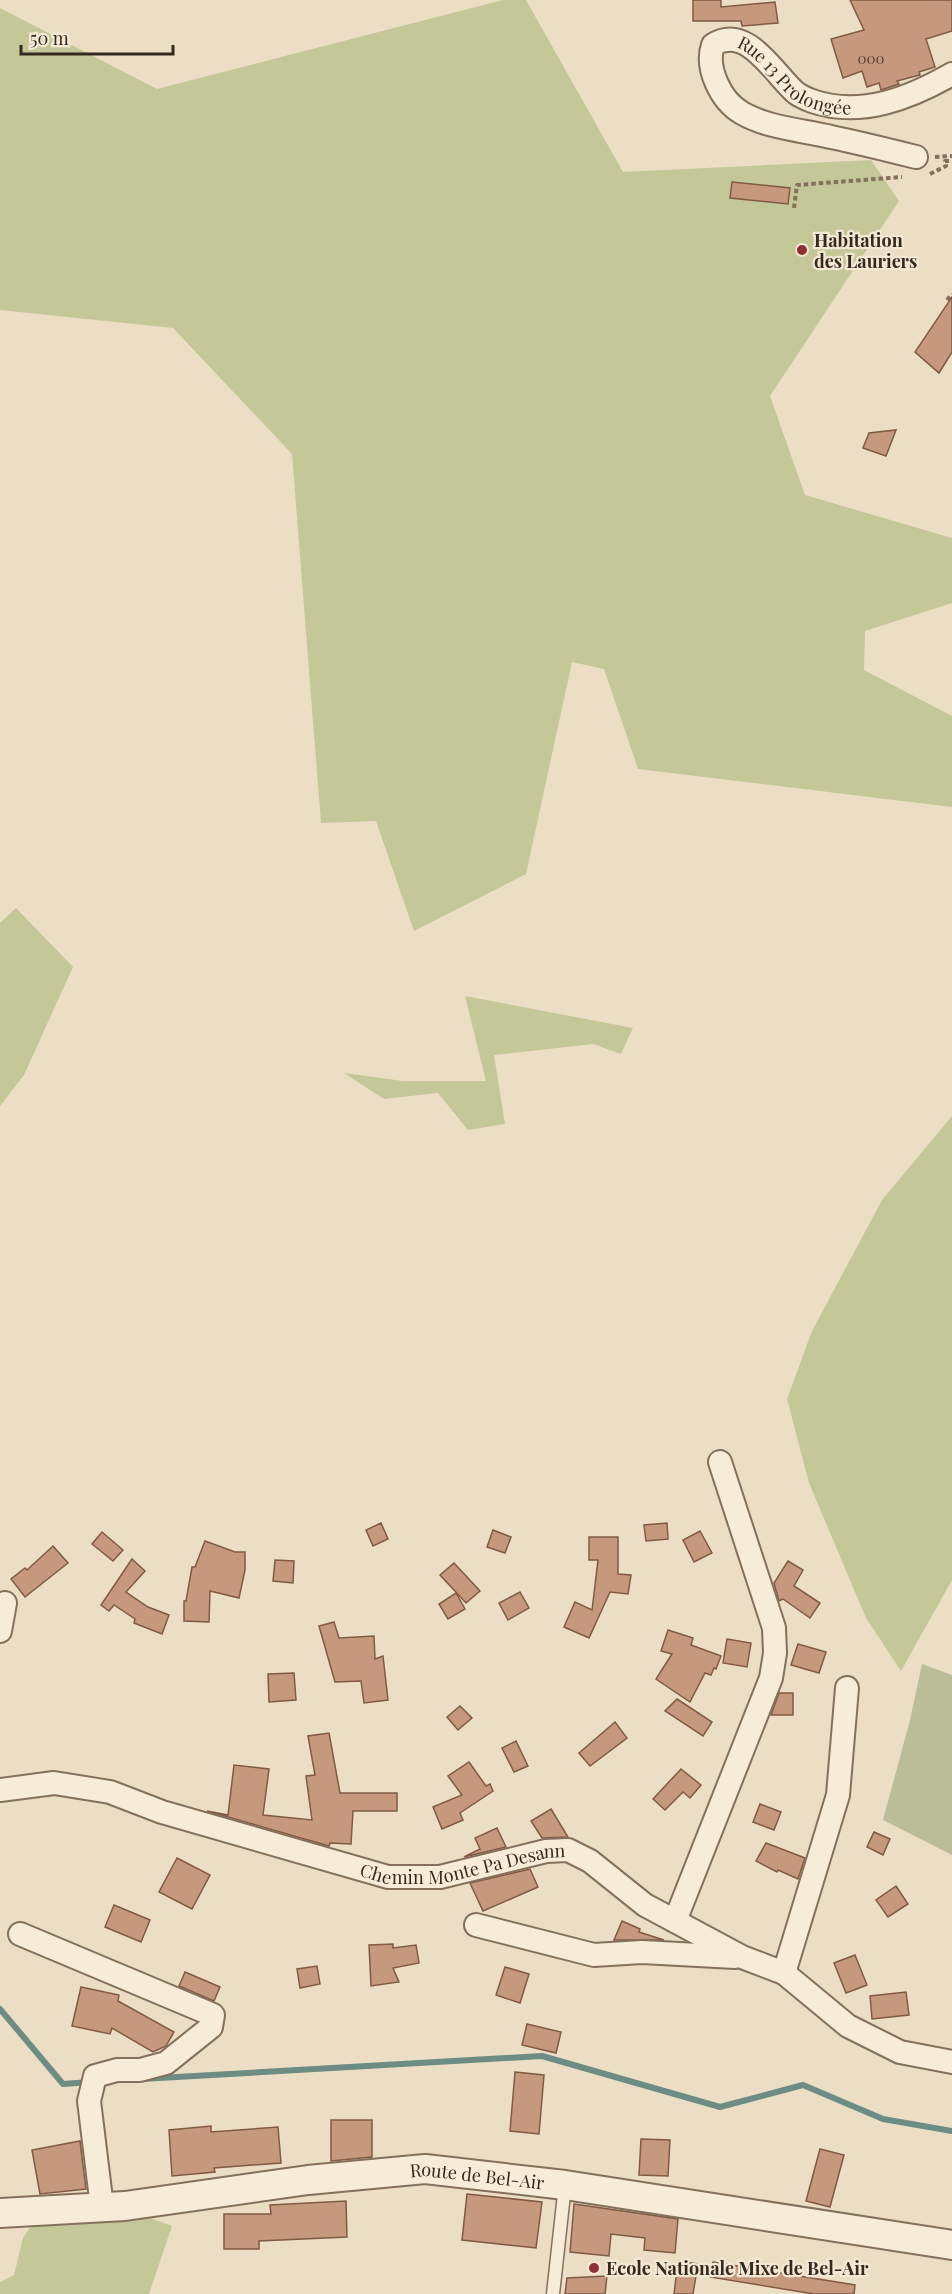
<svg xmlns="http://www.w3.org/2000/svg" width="952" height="2294" font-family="'Playfair Display',serif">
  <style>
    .green { fill: #c4c899 }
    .cemetery { fill: #babd98 }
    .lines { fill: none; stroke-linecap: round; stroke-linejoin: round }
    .stream { stroke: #6d8c83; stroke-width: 6 }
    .building { fill: #c6987d; stroke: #815a44; stroke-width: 1.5 }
    .service-casing { stroke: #84705c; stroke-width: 15 }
    .minor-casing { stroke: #84705c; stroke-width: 26 }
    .tertiary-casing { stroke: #84705c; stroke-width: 32 }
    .path { stroke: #84705c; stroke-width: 4; stroke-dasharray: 4.5 3; stroke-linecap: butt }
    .service { stroke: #f6ecd7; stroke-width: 12 }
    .minor { stroke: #f6ecd7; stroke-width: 22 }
    .tertiary { stroke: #f6ecd7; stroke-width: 28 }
    .poi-dot { fill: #8e3035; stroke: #f3e8d3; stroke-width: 2 }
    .labels { text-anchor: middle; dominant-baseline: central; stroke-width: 4.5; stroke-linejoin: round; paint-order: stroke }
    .number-label { font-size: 15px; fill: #594536 }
    .street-label { font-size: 18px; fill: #35291f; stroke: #f3e8d3 }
    .poi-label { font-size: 18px; font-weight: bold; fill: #35291f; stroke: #f3e8d3; text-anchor: start }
  </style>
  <rect width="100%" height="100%" fill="#ebdec4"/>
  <g class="green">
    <polygon points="503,0 526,0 623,172 871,160 899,201 770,396 805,495 952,538 952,603 865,631 864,670 952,716 952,807 638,769 604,669 572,662 526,874 414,931 376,821 321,823 292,454 173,328 0,310 0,8 157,89"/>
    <polygon points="16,908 73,967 24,1075 0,1106 0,923"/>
    <polygon points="465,996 633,1028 621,1054 593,1044 494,1055 505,1124 468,1130 438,1093 384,1099 344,1073 403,1081 486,1081"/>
    <polygon points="952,1116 952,1580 901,1671 866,1618 809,1483 787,1399 812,1331 882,1200"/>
    <polygon points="87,2195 172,2226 149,2294 0,2294 0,2282 14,2275 23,2238 43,2208"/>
  </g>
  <polygon class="cemetery" points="922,1664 952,1675 952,1855 883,1820 910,1720"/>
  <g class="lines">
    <g class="stream">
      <polyline points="0,2009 63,2084 90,2082"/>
      <polyline points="142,2079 542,2056 720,2107 803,2085 883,2119 952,2131"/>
    </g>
  </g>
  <g class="building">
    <polygon points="693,0 721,0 721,7 775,2 778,23 742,26 741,21 693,21"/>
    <polygon points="850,0 952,0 952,31 926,39 935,67 919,72 920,75 897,81 899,84 881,90 879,83 867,87 862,71 843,78 831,39 864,30"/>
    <polygon points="732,182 790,188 788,204 730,198"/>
    <polygon points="952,297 952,352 939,373 915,352"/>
    <polygon points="896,430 886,456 863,448 869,433"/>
    <polygon points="381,1523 388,1539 373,1546 366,1530"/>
    <polygon points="667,1523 668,1539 646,1541 644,1525"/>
    <polygon points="493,1530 511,1537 505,1553 487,1547"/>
    <polygon points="700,1531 712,1553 694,1562 683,1540"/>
    <polygon points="102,1532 123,1550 113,1561 92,1544"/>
    <polygon points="589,1537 618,1537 618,1574 631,1575 628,1594 610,1592 589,1638 564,1627 575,1602 592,1610 598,1560 589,1560"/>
    <polygon points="205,1541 235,1552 245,1552 245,1570 239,1598 210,1591 209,1622 184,1621 184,1601 186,1601 192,1567 195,1567"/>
    <polygon points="53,1546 68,1563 25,1597 11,1579 25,1568 27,1570"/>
    <polygon points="132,1559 145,1571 126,1592 148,1607 169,1615 162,1634 134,1623 135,1619 114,1605 109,1611 101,1605"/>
    <polygon points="275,1560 294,1561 293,1583 273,1581"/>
    <polygon points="788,1561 803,1570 794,1586 820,1603 810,1618 783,1599 779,1601 774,1583"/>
    <polygon points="454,1563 480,1591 466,1603 440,1575"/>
    <polygon points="520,1592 529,1608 508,1620 499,1603"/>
    <polygon points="456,1593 465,1609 448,1619 439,1604"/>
    <polygon points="334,1622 339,1638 374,1636 375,1659 383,1656 388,1700 364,1703 361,1681 335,1682 319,1626"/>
    <polygon points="668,1630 693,1638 691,1645 721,1656 716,1669 714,1668 711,1675 705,1673 690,1702 656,1679 672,1654 661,1651"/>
    <polygon points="727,1639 751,1643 747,1667 723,1663"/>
    <polygon points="798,1644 826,1652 819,1673 791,1665"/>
    <polygon points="294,1673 296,1700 269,1702 268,1674"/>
    <polygon points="779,1693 793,1693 793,1715 771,1715"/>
    <polygon points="677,1699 712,1722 703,1736 665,1711"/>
    <polygon points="460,1706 472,1718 458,1730 447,1717"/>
    <polygon points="615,1722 627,1738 590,1766 579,1753"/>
    <polygon points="329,1733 340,1793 397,1793 397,1811 353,1811 351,1844 330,1843 329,1846 207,1811 228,1815 234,1765 269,1769 263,1815 312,1820 306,1776 315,1775 308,1736"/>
    <polygon points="516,1741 528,1766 514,1772 502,1748"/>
    <polygon points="469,1762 486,1786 490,1784 493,1791 460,1813 463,1820 442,1829 433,1807 462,1795 448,1776"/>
    <polygon points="681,1769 701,1785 690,1798 683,1792 665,1810 653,1799"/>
    <polygon points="760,1804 781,1812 774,1830 753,1822"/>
    <polygon points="551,1809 568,1837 542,1838 531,1821"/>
    <polygon points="497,1828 506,1847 464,1857 480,1849 475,1838"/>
    <polygon points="874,1832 890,1839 883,1855 867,1847"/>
    <polygon points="766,1843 805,1858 798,1879 778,1870 777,1872 756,1861"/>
    <polygon points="177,1858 210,1875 192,1909 159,1892"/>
    <polygon points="530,1869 538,1887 483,1911 470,1883"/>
    <polygon points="896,1886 908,1904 888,1917 876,1900"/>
    <polygon points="114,1905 150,1920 141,1942 105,1927"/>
    <polygon points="622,1921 640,1929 639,1932 664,1940 614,1940"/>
    <polygon points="393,1944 393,1948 416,1945 419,1963 393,1968 399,1982 371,1986 369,1945"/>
    <polygon points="855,1955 867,1985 846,1993 834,1963"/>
    <polygon points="317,1966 320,1984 300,1988 297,1969"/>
    <polygon points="505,1967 529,1974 520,2003 496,1995"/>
    <polygon points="185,1972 220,1987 214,2001 179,1986"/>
    <polygon points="81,1987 119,1995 118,2001 174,2032 166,2046 153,2052 112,2028 110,2034 72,2026"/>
    <polygon points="906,1992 909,2015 872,2019 870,1996"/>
    <polygon points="527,2024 561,2032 556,2053 522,2045"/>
    <polygon points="515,2072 544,2075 539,2134 510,2131"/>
    <polygon points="331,2120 372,2120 372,2157 331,2161"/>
    <polygon points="211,2126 211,2132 278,2127 281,2163 214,2168 215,2172 172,2176 169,2130"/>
    <polygon points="641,2139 670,2140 668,2176 639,2175"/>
    <polygon points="80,2141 86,2189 40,2194 32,2150"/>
    <polygon points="820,2149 844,2155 830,2207 806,2201"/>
    <polygon points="467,2194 542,2202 536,2248 462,2240"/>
    <polygon points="346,2201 347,2237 259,2241 259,2249 224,2249 224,2214 271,2214 270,2205"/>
    <polygon points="574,2204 678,2219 675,2253 644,2250 645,2238 611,2234 609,2256 570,2252"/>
    <polygon points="678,2261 698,2264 693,2294 674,2294"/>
    <polygon points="713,2262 855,2285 854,2294 814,2294 710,2277"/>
    <polygon points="607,2276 605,2294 565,2294 567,2278"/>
  </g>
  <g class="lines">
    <g class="service-casing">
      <polyline id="service" points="553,2294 565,2185"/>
    </g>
    <g class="minor-casing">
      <g id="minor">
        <path id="s1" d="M916,157C888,150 860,143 831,137C801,130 768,128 742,113C721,101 705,68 713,45C747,23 774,74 796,93C800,96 807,99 812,101C861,118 910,98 952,74"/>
        <polyline points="0,1631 5,1603"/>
        <path id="s2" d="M0,1790L54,1783L110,1792L162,1812L388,1877H440L546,1851L568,1850L590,1861L645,1905L742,1957L784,1973L848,2026L900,2052L952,2062"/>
        <polyline points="675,1921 771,1678 775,1653 774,1628 720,1462"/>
        <polyline points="476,1925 594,1955 642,1952 735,1957"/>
        <polyline points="20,1934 213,2015 211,2027 166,2063 140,2070 117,2070 95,2076 89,2101 102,2207"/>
        <polyline points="784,1973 838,1795 847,1688"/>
      </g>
    </g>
    <g class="tertiary-casing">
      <g id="tertiary">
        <path id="s3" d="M0,2213L125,2206L308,2180L425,2169L565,2185L952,2245"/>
      </g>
    </g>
    <g class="path">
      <polyline points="935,157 952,156"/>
      <polyline points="930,174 946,166 945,161 952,161"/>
      <polyline points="794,208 797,185 902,177"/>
      <polyline points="947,300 952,294"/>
    </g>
    <use href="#service" class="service"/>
    <use href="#minor" class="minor"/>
    <use href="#tertiary" class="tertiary"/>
  </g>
  <g class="poi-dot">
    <circle cx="802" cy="250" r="6"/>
    <circle cx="594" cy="2268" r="6"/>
  </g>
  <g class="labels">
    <g class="number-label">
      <text x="871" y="58">000</text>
    </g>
    <g class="street-label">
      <text stroke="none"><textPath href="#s1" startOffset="354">Rue 13 Prolongée</textPath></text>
      <text stroke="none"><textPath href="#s2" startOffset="478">Chemin Monte Pa Desann</textPath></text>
      <text stroke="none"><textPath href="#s3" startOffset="480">Route de Bel-Air</textPath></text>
    </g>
    <g class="poi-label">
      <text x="814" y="240">Habitation<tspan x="814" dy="21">des Lauriers</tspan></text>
      <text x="606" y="2268">Ecole Nationale Mixe de Bel-Air</text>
    </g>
  </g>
  <path d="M21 45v9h152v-9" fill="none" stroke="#35291f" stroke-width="3"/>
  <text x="30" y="45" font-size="18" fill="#35291f" stroke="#f3e8d3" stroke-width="4.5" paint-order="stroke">50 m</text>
</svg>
